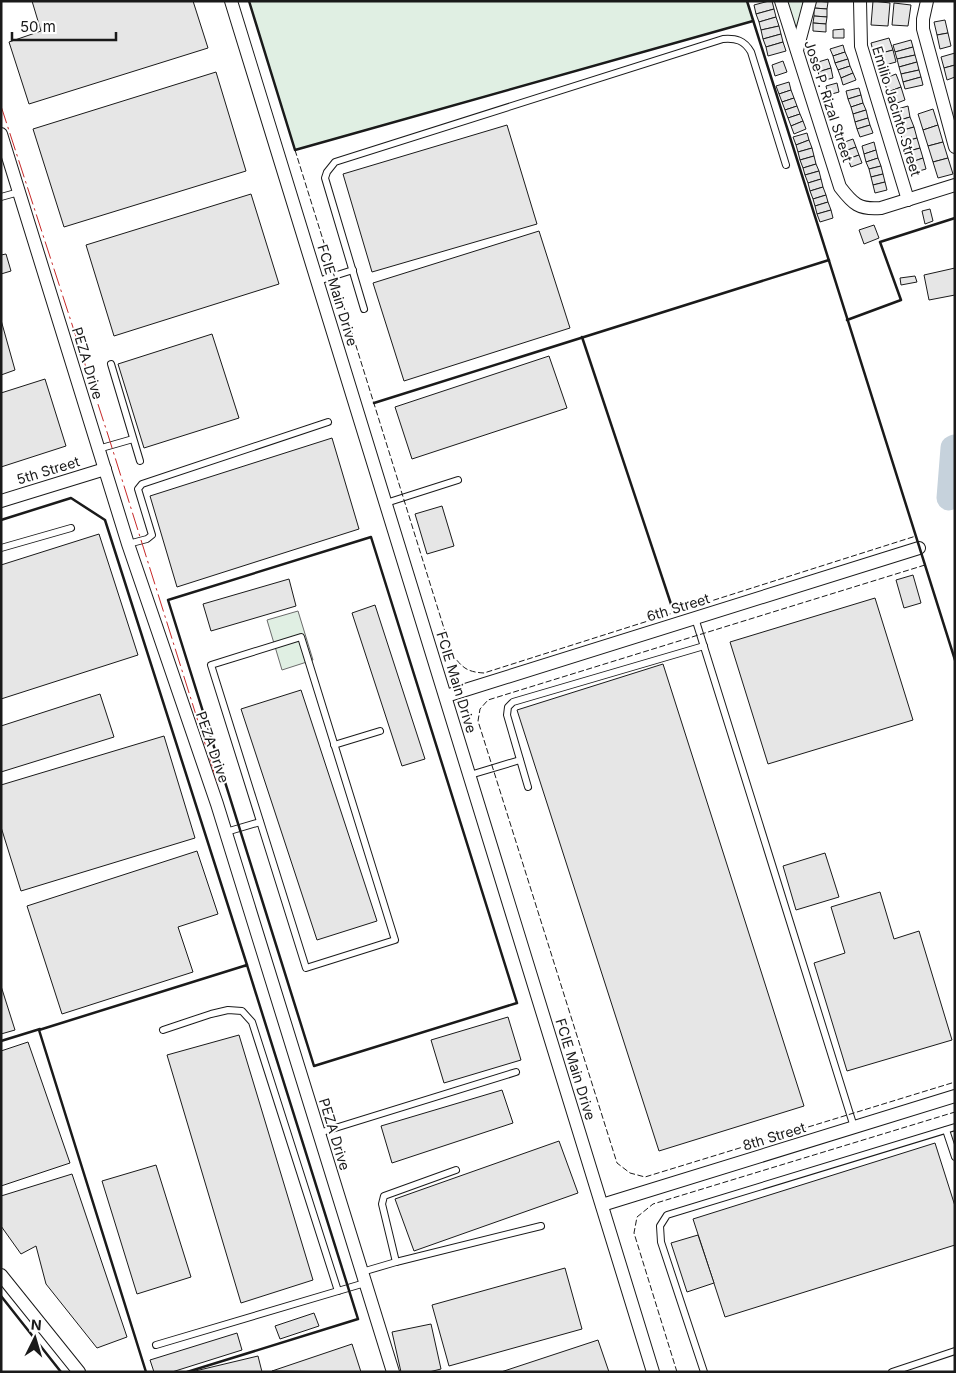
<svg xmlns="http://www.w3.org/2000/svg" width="956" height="1373" font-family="Inter,sans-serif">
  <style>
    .green { fill: #e0efe3; stroke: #6a6a6a }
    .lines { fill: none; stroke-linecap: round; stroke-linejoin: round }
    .river { stroke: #c6d2dc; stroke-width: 25 }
    .building { fill: #e6e6e6; stroke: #1a1a1a }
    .lane-casing { stroke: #1a1a1a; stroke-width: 8 }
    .street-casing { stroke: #1a1a1a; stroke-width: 14 }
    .lane { stroke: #fff; stroke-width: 6 }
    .street { stroke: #fff; stroke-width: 12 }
    .fence { stroke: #1a1a1a; stroke-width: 1; stroke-dasharray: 6 2.5; stroke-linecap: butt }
    .wall { stroke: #1a1a1a; stroke-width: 2.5 }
    .power { stroke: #c62828; stroke-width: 1; stroke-dasharray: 18 4 2.5 4; stroke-linecap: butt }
    .labels { text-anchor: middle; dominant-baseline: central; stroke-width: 4; stroke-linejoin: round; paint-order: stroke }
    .street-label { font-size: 14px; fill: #1a1a1a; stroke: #fff }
  </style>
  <rect width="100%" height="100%" fill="#fff"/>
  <g class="green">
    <polygon points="249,1 747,1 753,21 295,150"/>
    <polygon points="787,1 803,1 803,12 795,30"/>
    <polygon points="298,611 313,660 282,670 267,620"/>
  </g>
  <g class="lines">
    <polyline class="river" points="949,498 953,448 955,447"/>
  </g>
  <g class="building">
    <polygon points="32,1 193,1 208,48 29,104 9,42 41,31"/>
    <polygon points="769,1 772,1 774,9 756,14 754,5"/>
    <polygon points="815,1 828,2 827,9 814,8"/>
    <polygon points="873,1 890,3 888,26 871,25"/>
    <polygon points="894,3 911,5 908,26 892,25"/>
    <polygon points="814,8 827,9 827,17 814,16"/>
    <polygon points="774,9 776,17 759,22 756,14"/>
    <polygon points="814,16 827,17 826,24 813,23"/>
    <polygon points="776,17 779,26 761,30 759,22"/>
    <polygon points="945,20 948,33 937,35 934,22"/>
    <polygon points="813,23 826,24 826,32 813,31"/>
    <polygon points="779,26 781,34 763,39 761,30"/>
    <polygon points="844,29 844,38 833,38 833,30"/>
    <polygon points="948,33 951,46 940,49 937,35"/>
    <polygon points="781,34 783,42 766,47 763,39"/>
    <polygon points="889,38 893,50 874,55 871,43"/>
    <polygon points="911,40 913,47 895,52 893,45"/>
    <polygon points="783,42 786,51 768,56 766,47"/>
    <polygon points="843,45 845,52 833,56 830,49"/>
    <polygon points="913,47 915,55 897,59 895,52"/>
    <polygon points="893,50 896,62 878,67 874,55"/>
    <polygon points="845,52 848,59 835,63 833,56"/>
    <polygon points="955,53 955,65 944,68 941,57"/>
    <polygon points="915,55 917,62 899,67 897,59"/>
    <polygon points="828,59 831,68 818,72 815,63"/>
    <polygon points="848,59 850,66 838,70 835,63"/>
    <polygon points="783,61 787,72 775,76 772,65"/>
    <polygon points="917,62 919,70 901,74 899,67"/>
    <polygon points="955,65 955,77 947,80 944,68"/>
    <polygon points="850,66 853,73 841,78 838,70"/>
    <polygon points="831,68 833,78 821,81 818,72"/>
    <polygon points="919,70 921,77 903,82 901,74"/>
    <polygon points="216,72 246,171 64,227 33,129"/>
    <polygon points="853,73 856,80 843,85 841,78"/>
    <polygon points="896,74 901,87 888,92 883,79"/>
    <polygon points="921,77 923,85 905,89 903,82"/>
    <polygon points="789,82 791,90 779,94 776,86"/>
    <polygon points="837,83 839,92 828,95 826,86"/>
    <polygon points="901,87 905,100 892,105 888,92"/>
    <polygon points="859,88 861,95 848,99 846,91"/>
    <polygon points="791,90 794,98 782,102 779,94"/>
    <polygon points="861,95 863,103 851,107 848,99"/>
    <polygon points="794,98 797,106 785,110 782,102"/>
    <polygon points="863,103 866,110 853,114 851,107"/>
    <polygon points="797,106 800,114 788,118 785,110"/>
    <polygon points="908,106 910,117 897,121 894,110"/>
    <polygon points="933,109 938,125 923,130 918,114"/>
    <polygon points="866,110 868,118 855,122 853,114"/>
    <polygon points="800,114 803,121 791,126 788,118"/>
    <polygon points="910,117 914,127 900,131 897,121"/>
    <polygon points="868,118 870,125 857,129 855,122"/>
    <polygon points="803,121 806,129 794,134 791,126"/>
    <polygon points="507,125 537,224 372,272 343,174"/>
    <polygon points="870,125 873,133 860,137 857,129"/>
    <polygon points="938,125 943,142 928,146 923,130"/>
    <polygon points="914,127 917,138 903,142 900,131"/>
    <polygon points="807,133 809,140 796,145 793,137"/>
    <polygon points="917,138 920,148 906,152 903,142"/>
    <polygon points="853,139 856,147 845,151 842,143"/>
    <polygon points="809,140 812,148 798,152 796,145"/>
    <polygon points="874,142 876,150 864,154 862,146"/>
    <polygon points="943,142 948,158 933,162 928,146"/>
    <polygon points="856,147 859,155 848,159 845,151"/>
    <polygon points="812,148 814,156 800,160 798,152"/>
    <polygon points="920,148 923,158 909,163 906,152"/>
    <polygon points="876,150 878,158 866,162 864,154"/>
    <polygon points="859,155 862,163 851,167 848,159"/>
    <polygon points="814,156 816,164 803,168 800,160"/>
    <polygon points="878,158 881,166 869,169 866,162"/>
    <polygon points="923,158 926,169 912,173 909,163"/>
    <polygon points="948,158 953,174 938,178 933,162"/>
    <polygon points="816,164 819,171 805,175 803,168"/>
    <polygon points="881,166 883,174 871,177 869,169"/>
    <polygon points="819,171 821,179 808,183 805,175"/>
    <polygon points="883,174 885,182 873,185 871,177"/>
    <polygon points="821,179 823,187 810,191 808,183"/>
    <polygon points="885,182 887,190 875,193 873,185"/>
    <polygon points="823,187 826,195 813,199 810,191"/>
    <polygon points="251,194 279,284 114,336 86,245"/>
    <polygon points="826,195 828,202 815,206 813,199"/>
    <polygon points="828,202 831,210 817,214 815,206"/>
    <polygon points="930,209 933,221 925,224 922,211"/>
    <polygon points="831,210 833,218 820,222 817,214"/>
    <polygon points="874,225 879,238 864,244 859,230"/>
    <polygon points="539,231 570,328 404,381 373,283"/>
    <polygon points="6,254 11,271 1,274 1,255"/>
    <polygon points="955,268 955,295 929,300 924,275"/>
    <polygon points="915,276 917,282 901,285 900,278"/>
    <polygon points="1,320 15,370 1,375"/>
    <polygon points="212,334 239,418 144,448 118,364"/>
    <polygon points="549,356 567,408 412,459 395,407"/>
    <polygon points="45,379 66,446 1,467 1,393"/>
    <polygon points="332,438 359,529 177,587 150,496"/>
    <polygon points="442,506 454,546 427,554 415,514"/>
    <polygon points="99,534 138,655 1,699 1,565"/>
    <polygon points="913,575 921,603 904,608 896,580"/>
    <polygon points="289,579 296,606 211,631 203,604"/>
    <polygon points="875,598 913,720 768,764 730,642"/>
    <polygon points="375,605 425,759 402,766 352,613"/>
    <polygon points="663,664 804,1106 659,1151 517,710"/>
    <polygon points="301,690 377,921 317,940 241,709"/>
    <polygon points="100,694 114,737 1,772 1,726"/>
    <polygon points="164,736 195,838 21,891 1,827 1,785"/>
    <polygon points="197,851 218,914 178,927 193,972 62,1014 27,906"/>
    <polygon points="825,853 839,897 796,910 783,866"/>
    <polygon points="880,892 894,939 919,931 952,1040 847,1071 814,963 845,953 831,907"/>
    <polygon points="1,986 15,1030 1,1034"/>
    <polygon points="508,1017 521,1060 444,1083 431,1040"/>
    <polygon points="239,1035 313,1280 241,1303 167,1055"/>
    <polygon points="28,1042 70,1163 1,1186 1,1051"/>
    <polygon points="502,1090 513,1123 392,1163 381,1126"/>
    <polygon points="559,1141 578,1193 414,1251 395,1199"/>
    <polygon points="935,1143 955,1206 955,1245 725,1317 693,1219"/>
    <polygon points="156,1165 191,1277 137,1294 102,1181"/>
    <polygon points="72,1174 127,1337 97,1348 46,1284 36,1246 21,1254 1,1226 1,1196"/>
    <polygon points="698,1235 714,1283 687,1292 671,1243"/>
    <polygon points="565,1268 582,1329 449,1366 432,1305"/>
    <polygon points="314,1313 319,1326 280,1339 275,1326"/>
    <polygon points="431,1324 441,1369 429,1372 401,1372 392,1332"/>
    <polygon points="237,1333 242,1350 172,1372 154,1372 150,1360"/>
    <polygon points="598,1340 609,1372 501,1372"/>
    <polygon points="352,1344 361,1372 272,1371"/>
    <polygon points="258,1356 262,1372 191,1372"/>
  </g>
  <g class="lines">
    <g class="lane-casing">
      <g id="lane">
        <polyline points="1,197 19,192"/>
        <polyline points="318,281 353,270"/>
        <path d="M364,309L325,178L327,172L335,162L723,39C736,38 744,40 751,52L786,165"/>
        <polyline points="111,364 140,461"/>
        <polyline points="98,449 133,439"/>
        <polyline points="386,503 458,480"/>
        <polyline points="128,544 147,539 152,535 138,489 142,484 328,422"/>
        <polyline points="1,548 71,528"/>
        <polyline points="695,618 854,1127"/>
        <polygon points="301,637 395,940 306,968 211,665"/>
        <polyline points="334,745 380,731"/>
        <polyline points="470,775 520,760"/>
        <polyline points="528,787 507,715 508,707 513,702 704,646"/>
        <polyline points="226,832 260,822"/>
        <polyline points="163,1030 211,1014 228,1010 242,1011 252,1022 338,1291"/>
        <polyline points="946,1130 955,1157"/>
        <polyline points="319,1133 516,1072"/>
        <polyline points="396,1262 382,1204 384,1196 456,1170"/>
        <polyline points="362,1272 396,1262 541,1226"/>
        <polyline points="156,1345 365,1283"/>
        <polyline points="704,1372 661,1242 660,1226 667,1215 955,1127"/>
        <polyline points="892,1372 955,1351"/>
      </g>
    </g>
    <g class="street-casing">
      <g id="street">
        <polyline points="231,1 653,1372"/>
        <path d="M781,1L840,187C853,204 859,210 881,208L955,185"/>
        <polyline points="860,1 861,46 908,200"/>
        <polyline points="927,1 923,19 923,29 955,147"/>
        <polyline points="797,50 810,1"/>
        <polyline points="1,134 128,544 217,804 393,1372"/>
        <polyline points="1,501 105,469"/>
        <polyline points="446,696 919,548"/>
        <polyline points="602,1205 955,1096"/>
        <polyline points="1,1275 79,1372"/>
      </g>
    </g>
    <use href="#lane" class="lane"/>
    <use href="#street" class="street"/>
    <g class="fence">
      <path d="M295,150L452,654C462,667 466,672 484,673L916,536"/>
      <polyline points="925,565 488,700 480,709 478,721 617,1163 630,1173 645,1177 955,1082"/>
      <polyline points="677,1372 634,1233 637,1217 653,1204 955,1112"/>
    </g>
    <g class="wall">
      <polyline points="249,1 295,150 753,21"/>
      <polyline points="747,1 955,660"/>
      <polyline points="847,320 901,300 880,242 955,218"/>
      <polyline points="582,337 674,613"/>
      <polyline points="374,403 829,260"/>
      <polyline points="1,520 71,498 105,520 247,965 245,966"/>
      <polygon points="371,537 517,1003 314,1066 168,600"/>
      <polyline points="1,1041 40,1029"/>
      <polyline points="1,1296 61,1372"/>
      <polyline points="146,1372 39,1030 247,965 358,1319 187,1372"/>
    </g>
    <polyline class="power" points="1,106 108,435 218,785"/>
  </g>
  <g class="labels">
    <g class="street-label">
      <text transform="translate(829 101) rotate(72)">Jose P. Rizal Street</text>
      <text transform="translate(897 111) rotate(73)">Emilio Jacinto Street</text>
      <text transform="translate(338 295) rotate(73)">FCIE Main Drive</text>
      <text transform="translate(88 363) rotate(73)">PEZA Drive</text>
      <text transform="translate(48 470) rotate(-17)">5th Street</text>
      <text transform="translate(678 607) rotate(-17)">6th Street</text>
      <text transform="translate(457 682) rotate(73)">FCIE Main Drive</text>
      <text transform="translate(213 747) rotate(71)">PEZA Drive</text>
      <text transform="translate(576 1069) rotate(73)">FCIE Main Drive</text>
      <text transform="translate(335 1134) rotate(73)">PEZA Drive</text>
      <text transform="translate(774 1136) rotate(-17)">8th Street</text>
    </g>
  </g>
  <rect width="956" height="1373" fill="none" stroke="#1a1a1a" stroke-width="5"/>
  <g transform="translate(35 1338) rotate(5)" stroke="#ffffff" stroke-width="4" paint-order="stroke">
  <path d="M0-4L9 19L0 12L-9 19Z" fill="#1a1a1a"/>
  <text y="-8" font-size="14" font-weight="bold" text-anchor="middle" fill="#1a1a1a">N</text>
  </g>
  <path d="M12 32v8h104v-8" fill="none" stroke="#1a1a1a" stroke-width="2.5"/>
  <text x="20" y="32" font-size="15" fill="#1a1a1a" stroke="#ffffff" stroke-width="4" paint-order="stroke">50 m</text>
</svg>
